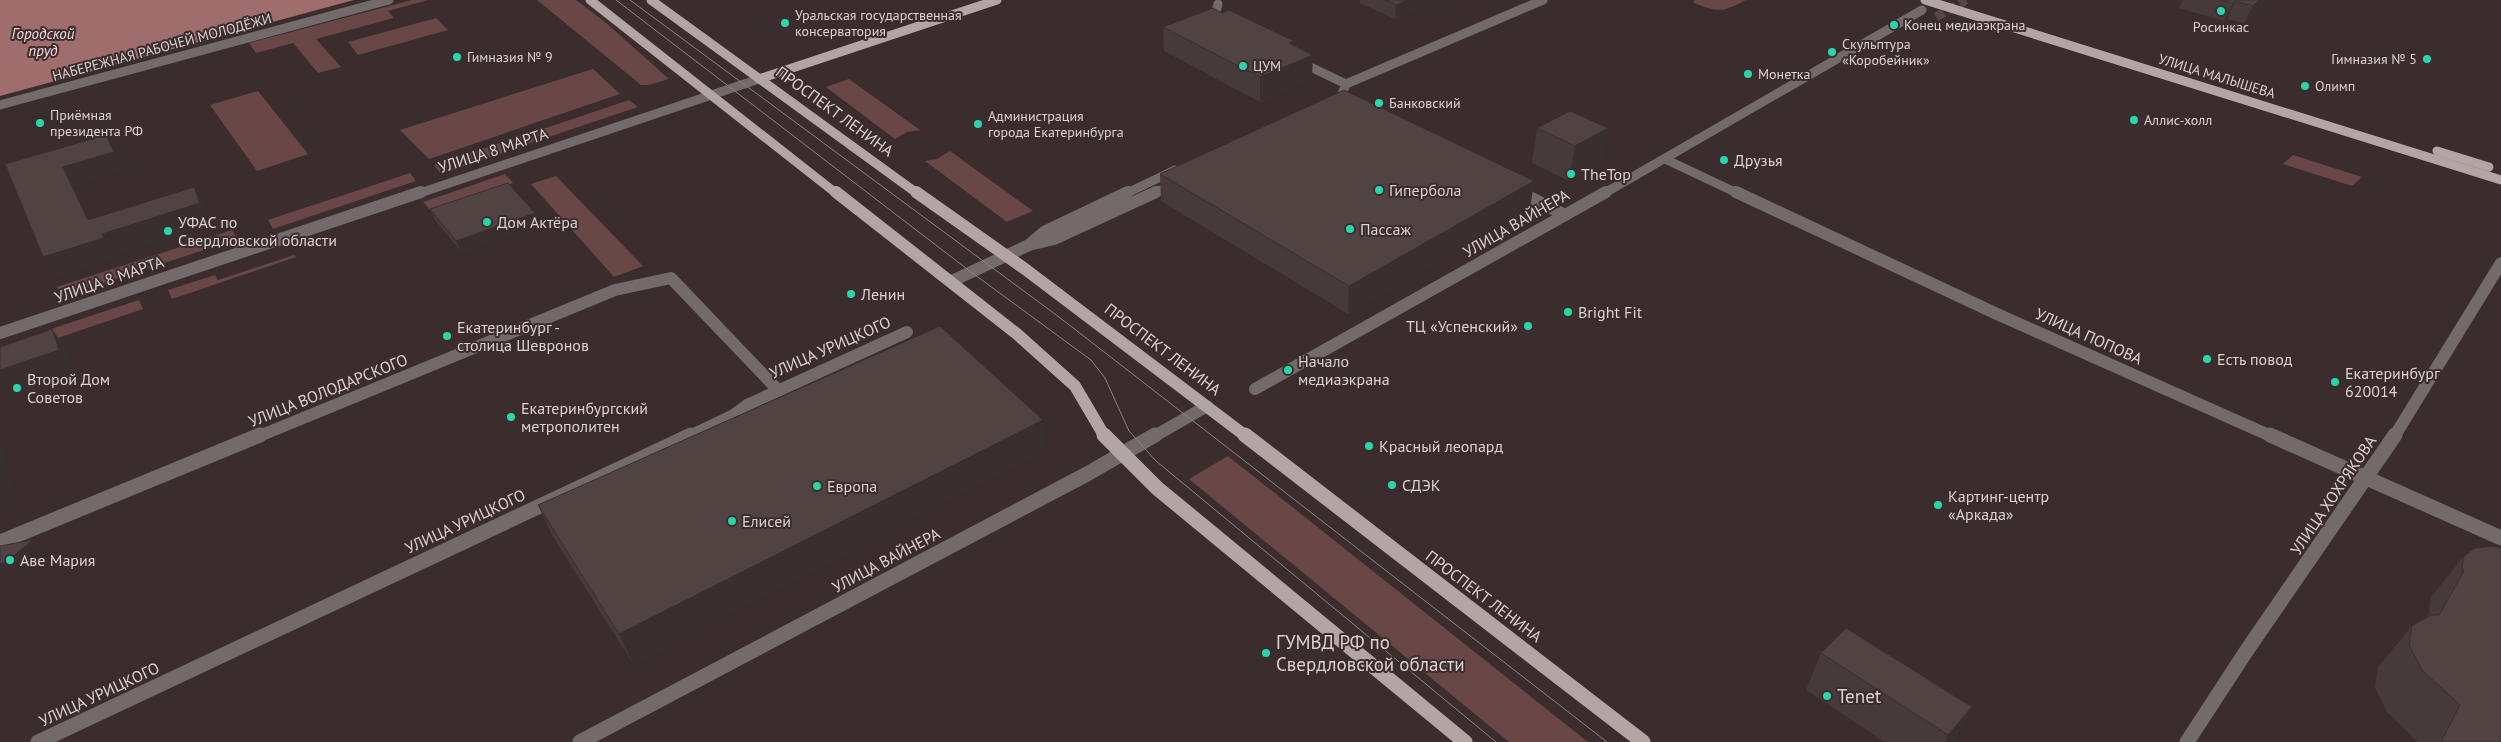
<svg xmlns="http://www.w3.org/2000/svg" width="2501" height="742" font-family="'PT Sans',sans-serif">
  <style>
    .green { fill: #684746 }
    .water { fill: #9e6d6c }
    .lines { fill: none; stroke-linecap: round; stroke-linejoin: round }
    .minor-tunnel { stroke: #534646; stroke-width: 9; stroke-dasharray: 9 4.5; stroke-linecap: butt }
    .minor-far2 { stroke: #736b6b; stroke-width: 9 }
    .minor-far1 { stroke: #736b6b; stroke-width: 12 }
    .minor { stroke: #736b6b; stroke-width: 15 }
    .major-far2 { stroke: #b3a5a4; stroke-width: 9 }
    .major-far1 { stroke: #b3a5a4; stroke-width: 12 }
    .major { stroke: #b3a5a4; stroke-width: 15 }
    .tram { stroke: #8d8281; stroke-width: 1 }
    .wall { fill: #473a3a }
    .shaded-wall { fill: #392f2f }
    .building { fill: #524343; stroke: #392f2f }
    .poi-dot { fill: #2ad5ac; stroke: #3b2d2d; stroke-width: 2 }
    .labels { text-anchor: middle; dominant-baseline: central; stroke-width: 4; stroke-linejoin: round; paint-order: stroke }
    .far-poi-label { font-size: 14px; fill: #dbd2d1; stroke: #3b2d2d; text-anchor: start }
    .far-street-label { font-size: 14px; fill: #dbd2d1; stroke: #3b2d2d }
    .far-water-label { font-size: 15px; font-style: italic; fill: #fbdad8; stroke: #3b2d2d }
    .street-label { font-size: 16px; fill: #dbd2d1; stroke: #3b2d2d }
    .poi-label { font-size: 16px; fill: #dbd2d1; stroke: #3b2d2d; text-anchor: start }
    .near-poi-label { font-size: 19px; fill: #dbd2d1; stroke: #3b2d2d; text-anchor: start }
  </style>
  <rect width="100%" height="100%" fill="#3b2d2d"/>
  <g class="green">
    <polygon points="412,0 428,0 388,11 394,18 316,39 341,67 318,73 293,43 256,53 249,43"/>
    <polygon points="537,0 576,0 605,22 669,79 649,85 641,85"/>
    <path d="M1694,0H1746C1723,12 1719,13 1694,3Z"/>
    <polygon points="436,18 448,30 358,55 348,42"/>
    <polygon points="593,69 620,94 429,159 400,130"/>
    <polygon points="849,79 920,130 907,132 895,139 826,87"/>
    <polygon points="258,91 308,154 257,171 210,105"/>
    <polygon points="629,100 638,107 519,147 510,140"/>
    <polygon points="500,143 508,151 441,174 434,165"/>
    <polygon points="950,151 1033,211 1007,222 925,161 937,159"/>
    <polygon points="2293,155 2362,177 2352,186 2283,164"/>
    <polygon points="410,173 416,181 273,229 268,220"/>
    <polygon points="505,174 513,183 431,211 423,202"/>
    <polygon points="556,176 643,266 614,277 531,184"/>
    <polygon points="232,230 237,239 61,297 57,287"/>
    <polygon points="294,255 296,257 172,299 168,290 215,275 218,280"/>
    <polygon points="139,300 143,309 55,339 51,329"/>
    <polygon points="1228,456 1588,742 1509,742 1189,479"/>
  </g>
  <polygon class="water" points="0,0 354,0 0,96"/>
  <g class="lines">
    <polyline class="minor-tunnel" points="1936,17 1966,0"/>
    <g class="minor-far2">
      <polyline points="1218,4 1214,19 1220,22"/>
      <polyline points="1298,61 1346,84"/>
      <polyline points="1333,102 1340,99 1346,84 1543,0"/>
      <polyline points="0,105 389,0"/>
      <polyline points="1665,159 1739,194"/>
      <polyline points="1518,191 1523,194"/>
      <polyline points="417,194 759,79"/>
      <polyline points="1125,194 1175,170"/>
      <polyline points="1153,194 1176,183"/>
      <polyline points="1603,194 1922,10"/>
    </g>
    <g class="minor-far1">
      <polyline points="1520,192 1565,215"/>
      <polyline points="1736,192 1997,314 2273,437"/>
      <polyline points="1029,245 1044,232 1128,192"/>
      <polyline points="952,281 1029,245 1054,239 1156,192"/>
      <polyline points="0,333 421,192"/>
      <polyline points="1255,389 1606,192"/>
      <polyline points="257,437 615,290 671,278 778,390"/>
      <polyline points="688,437 732,416 747,405 907,332"/>
      <polyline points="1153,437 1207,406"/>
      <polyline points="2394,437 2501,263"/>
    </g>
    <g class="minor">
      <polyline points="2270,435 2501,538"/>
      <polyline points="0,542 260,435"/>
      <polyline points="38,742 691,435"/>
      <polyline points="580,742 1087,474 1155,435"/>
      <polyline points="2187,742 2247,650 2395,435"/>
    </g>
    <g class="major-far2">
      <polyline points="590,0 837,194"/>
      <polyline points="651,0 918,194"/>
      <polyline points="1925,0 2501,180"/>
      <polyline points="759,79 997,0"/>
      <polyline points="2437,151 2489,167"/>
    </g>
    <g class="major-far1">
      <polyline points="836,192 1017,334 1075,386 1105,437"/>
      <polyline points="916,192 1025,269 1247,437"/>
    </g>
    <g class="major">
      <polyline points="1104,435 1157,488 1465,742"/>
      <polyline points="1245,435 1643,742"/>
    </g>
    <g class="tram">
      <polyline points="616,0 971,272 1091,360 1105,378 1129,431 1156,461 1496,742"/>
      <polyline points="630,0 1059,317 1607,742"/>
    </g>
  </g>
  <g class="wall">
    <polygon points="1360,0 1440,0 1395,19 1360,3"/>
    <polygon points="2183,0 2266,0 2262,8 2244,23 2227,19 2224,21 2179,8"/>
    <polygon points="1163,27 1294,46 1312,79 1260,102 1164,51"/>
    <polygon points="1537,128 1608,128 1601,163 1569,181 1532,163"/>
    <polygon points="1160,174 1534,181 1530,208 1348,314 1161,201"/>
    <polygon points="430,209 535,213 539,224 461,252 435,220"/>
    <polygon points="1047,449 633,664 552,535 538,505"/>
    <polygon points="2464,556 2501,742 2418,742 2387,712 2375,687 2378,667 2412,626 2428,616 2430,613 2429,609 2431,597"/>
    <polygon points="1821,653 1972,707 1954,742 1885,742 1806,690"/>
  </g>
  <g class="shaded-wall">
    <polygon points="1408,0 1440,0 1395,19 1396,5"/>
    <polygon points="2259,0 2266,0 2262,8 2244,23 2253,6"/>
    <polygon points="2235,1 2227,19 2224,21 2233,3"/>
    <polygon points="1294,41 1294,63 1313,55 1312,79 1260,102 1260,77 1289,43"/>
    <polygon points="1608,128 1601,163 1569,181 1575,146"/>
    <polygon points="106,135 126,171 75,186 100,239 102,234 194,187 206,207 211,224 115,255 117,258 57,278 43,257 88,220 63,167"/>
    <polygon points="1534,181 1530,208 1348,314 1349,286"/>
    <polygon points="535,213 539,224 461,252 456,241"/>
    <polygon points="52,329 68,352 75,373 0,400 0,370"/>
    <polygon points="1043,420 1047,449 633,664 619,634"/>
    <polygon points="0,439 16,492 0,505"/>
    <polygon points="33,540 38,546 11,568 0,572 0,564"/>
    <polygon points="1972,707 1954,742 1945,742 1948,735"/>
  </g>
  <g class="building">
    <polygon points="1385,0 1408,0 1396,5"/>
    <polygon points="2220,0 2259,0 2253,6 2235,1 2233,3"/>
    <polygon points="1213,8 1222,13 1229,10 1294,41 1289,43 1313,55 1260,77 1163,27"/>
    <polygon points="1344,90 1534,181 1349,286 1160,174"/>
    <polygon points="1570,111 1608,128 1575,146 1537,128"/>
    <polygon points="106,135 114,152 63,167 88,220 194,187 200,203 102,234 104,238 43,257 5,164"/>
    <polygon points="508,183 535,213 456,241 430,209"/>
    <polygon points="940,326 1043,420 619,634 538,505"/>
    <polygon points="52,329 59,350 0,370 0,347"/>
    <polygon points="33,540 6,562 0,564 0,546"/>
    <polygon points="2493,546 2501,548 2501,742 2441,742 2460,705 2422,670 2409,645 2412,626 2431,615 2439,615 2464,571 2462,568 2464,556 2475,548"/>
    <polygon points="1846,628 1972,707 1948,735 1821,653"/>
  </g>
  <g class="poi-dot">
    <circle cx="2221" cy="11" r="5"/>
    <circle cx="785" cy="23" r="5"/>
    <circle cx="1894" cy="25" r="5"/>
    <circle cx="1832" cy="52" r="5"/>
    <circle cx="457" cy="57" r="5"/>
    <circle cx="2427" cy="59" r="5"/>
    <circle cx="1243" cy="66" r="5"/>
    <circle cx="1748" cy="74" r="5"/>
    <circle cx="2305" cy="86" r="5"/>
    <circle cx="1379" cy="103" r="5"/>
    <circle cx="2134" cy="120" r="5"/>
    <circle cx="40" cy="123" r="5"/>
    <circle cx="978" cy="124" r="5"/>
    <circle cx="1724" cy="160" r="5"/>
    <circle cx="1571" cy="174" r="5"/>
    <circle cx="1379" cy="190" r="5"/>
    <circle cx="487" cy="222" r="5"/>
    <circle cx="1350" cy="229" r="5"/>
    <circle cx="168" cy="231" r="5"/>
    <circle cx="851" cy="294" r="5"/>
    <circle cx="1568" cy="312" r="5"/>
    <circle cx="1528" cy="326" r="5"/>
    <circle cx="447" cy="336" r="5"/>
    <circle cx="2207" cy="359" r="5"/>
    <circle cx="1288" cy="370" r="5"/>
    <circle cx="2335" cy="382" r="5"/>
    <circle cx="17" cy="388" r="5"/>
    <circle cx="511" cy="417" r="5"/>
    <circle cx="1369" cy="446" r="5"/>
    <circle cx="1392" cy="485" r="5"/>
    <circle cx="817" cy="486" r="5"/>
    <circle cx="1938" cy="505" r="5"/>
    <circle cx="732" cy="521" r="5"/>
    <circle cx="10" cy="560" r="5"/>
    <circle cx="1266" cy="653" r="5"/>
    <circle cx="1827" cy="696" r="5"/>
  </g>
  <g class="labels">
    <g class="far-poi-label">
      <text x="795" y="15">Уральская государственная<tspan x="795" dy="16">консерватория</tspan></text>
      <text x="1904" y="25">Конец медиаэкрана</text>
      <text x="2221" y="27" text-anchor="middle">Росинкас</text>
      <text x="1842" y="44">Скульптура<tspan x="1842" dy="16">«Коробейник»</tspan></text>
      <text x="467" y="57">Гимназия № 9</text>
      <text x="2417" y="59" text-anchor="end">Гимназия № 5</text>
      <text x="1253" y="66">ЦУМ</text>
      <text x="1758" y="74">Монетка</text>
      <text x="2315" y="86">Олимп</text>
      <text x="1389" y="103">Банковский</text>
      <text x="50" y="115">Приёмная<tspan x="50" dy="16">президента РФ</tspan></text>
      <text x="988" y="116">Администрация<tspan x="988" dy="16">города Екатеринбурга</tspan></text>
      <text x="2144" y="120">Аллис-холл</text>
    </g>
    <g class="far-street-label">
      <text transform="translate(162 47) rotate(-15)">НАБЕРЕЖНАЯ РАБОЧЕЙ МОЛОДЁЖИ</text>
      <text transform="translate(2217 76) rotate(17)">УЛИЦА МАЛЫШЕВА</text>
    </g>
    <g class="far-water-label">
      <text x="43" y="33">Городской<tspan x="43" dy="17">пруд</tspan></text>
    </g>
    <g class="street-label">
      <text transform="translate(835 111) rotate(36)">ПРОСПЕКТ ЛЕНИНА</text>
      <text transform="translate(493 150) rotate(-18)">УЛИЦА 8 МАРТА</text>
      <text transform="translate(1516 223) rotate(-30)">УЛИЦА ВАЙНЕРА</text>
      <text transform="translate(109 279) rotate(-19)">УЛИЦА 8 МАРТА</text>
      <text transform="translate(2089 336) rotate(24)">УЛИЦА ПОПОВА</text>
      <text transform="translate(830 347) rotate(-24)">УЛИЦА УРИЦКОГО</text>
      <text transform="translate(1163 349) rotate(37)">ПРОСПЕКТ ЛЕНИНА</text>
      <text transform="translate(328 390) rotate(-22)">УЛИЦА ВОЛОДАРСКОГО</text>
      <text transform="translate(2333 495) rotate(-56)">УЛИЦА ХОХРЯКОВА</text>
      <text transform="translate(465 521) rotate(-25)">УЛИЦА УРИЦКОГО</text>
      <text transform="translate(886 560) rotate(-28)">УЛИЦА ВАЙНЕРА</text>
      <text transform="translate(1484 596) rotate(37)">ПРОСПЕКТ ЛЕНИНА</text>
      <text transform="translate(99 694) rotate(-25)">УЛИЦА УРИЦКОГО</text>
    </g>
    <g class="poi-label">
      <text x="1734" y="160">Друзья</text>
      <text x="1581" y="174">TheTop</text>
      <text x="1389" y="190">Гипербола</text>
      <text x="178" y="222">УФАС по<tspan x="178" dy="18">Свердловской области</tspan></text>
      <text x="497" y="222">Дом Актёра</text>
      <text x="1360" y="229">Пассаж</text>
      <text x="861" y="294">Ленин</text>
      <text x="1578" y="312">Bright Fit</text>
      <text x="1518" y="326" text-anchor="end">ТЦ «Успенский»</text>
      <text x="457" y="327">Екатеринбург -<tspan x="457" dy="18">столица Шевронов</tspan></text>
      <text x="2217" y="359">Есть повод</text>
      <text x="1298" y="361">Начало<tspan x="1298" dy="18">медиаэкрана</tspan></text>
      <text x="2345" y="373">Екатеринбург<tspan x="2345" dy="18">620014</tspan></text>
      <text x="27" y="379">Второй Дом<tspan x="27" dy="18">Советов</tspan></text>
      <text x="521" y="408">Екатеринбургский<tspan x="521" dy="18">метрополитен</tspan></text>
      <text x="1379" y="446">Красный леопард</text>
      <text x="1402" y="485">СДЭК</text>
      <text x="827" y="486">Европа</text>
      <text x="1948" y="496">Картинг-центр<tspan x="1948" dy="18">«Аркада»</tspan></text>
      <text x="742" y="521">Елисей</text>
      <text x="20" y="560">Аве Мария</text>
    </g>
    <g class="near-poi-label">
      <text x="1276" y="642">ГУМВД РФ по<tspan x="1276" dy="22">Свердловской области</tspan></text>
      <text x="1837" y="696">Tenet</text>
    </g>
  </g>
</svg>
